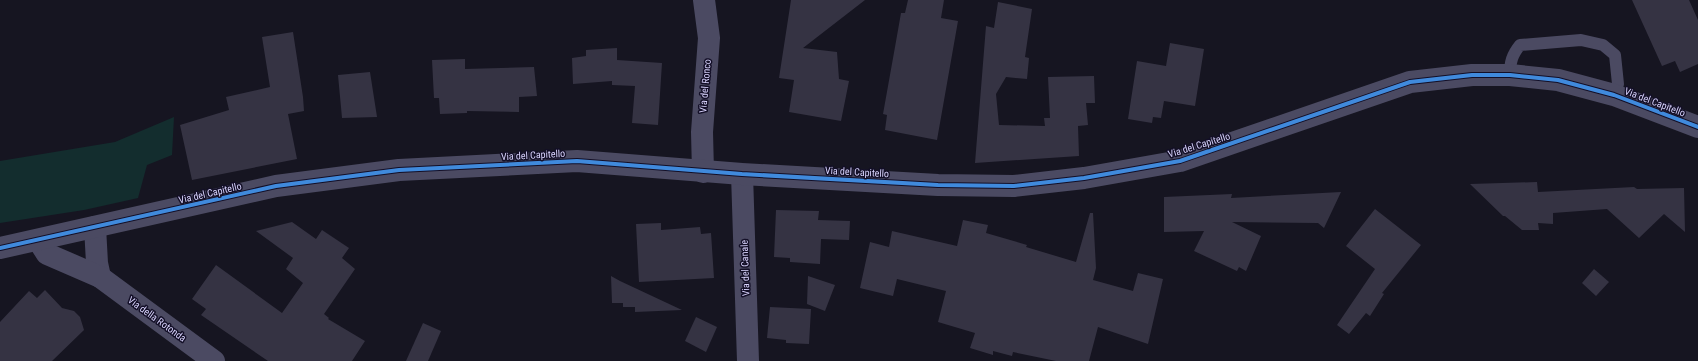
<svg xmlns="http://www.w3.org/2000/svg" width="1698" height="361" font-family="'Roboto Condensed',sans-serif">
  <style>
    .green { fill: #132d2e }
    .building { fill: #353343 }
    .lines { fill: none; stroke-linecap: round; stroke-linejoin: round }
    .lane { stroke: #4b4a62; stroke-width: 12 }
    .street { stroke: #4b4a62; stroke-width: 22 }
    .cycleway-casing { stroke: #130f27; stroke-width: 6 }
    .cycleway { stroke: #408adc; stroke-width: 4 }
    .labels { text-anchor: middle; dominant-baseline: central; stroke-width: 3; stroke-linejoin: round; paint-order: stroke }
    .street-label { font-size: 10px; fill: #dad5ff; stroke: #130f27 }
  </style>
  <rect width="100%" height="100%" fill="#161521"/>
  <polygon class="green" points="174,117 172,155 147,165 138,198 84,210 0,223 0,161 115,142"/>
  <g class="building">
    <polygon points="791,0 865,0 803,48 837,52 839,79 849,81 841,121 789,112 794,80 779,78"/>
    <polygon points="908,0 944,0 941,18 958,21 937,140 885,130 887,115 883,114 895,47 901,13 905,13"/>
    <polygon points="1632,0 1689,0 1698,20 1698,64 1680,72 1675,61 1662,66"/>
    <polygon points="998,2 1032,9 1025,57 1029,58 1027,79 1006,77 996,94 999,125 1045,126 1044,118 1050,118 1048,77 1094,76 1095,103 1086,103 1088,125 1078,126 1079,156 975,163 986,26 994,28"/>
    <polygon points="293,32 303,97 304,111 288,114 297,159 192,180 180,125 229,110 226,97 270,87 262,37"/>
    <polygon points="1170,43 1204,49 1195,106 1164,101 1161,118 1153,117 1152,123 1128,119 1137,61 1166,66"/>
    <polygon points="617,48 617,60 662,63 658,125 632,123 635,86 612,85 612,81 573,84 572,58 586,56 586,50"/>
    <polygon points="465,59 465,69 534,67 537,96 519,97 519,112 467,111 467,113 440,114 439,98 434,98 432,60"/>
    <polygon points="370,72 377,117 342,118 338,75"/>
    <polygon points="1537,182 1538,192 1634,187 1637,189 1684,188 1685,232 1664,214 1639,238 1607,209 1553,213 1553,224 1538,223 1539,230 1522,230 1505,216 1503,216 1470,184"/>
    <polygon points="1341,192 1324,228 1318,223 1232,222 1261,236 1246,271 1239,267 1237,271 1194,251 1204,231 1164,232 1164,197 1232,194 1231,198"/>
    <polygon points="1375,209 1421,245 1382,293 1384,294 1370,316 1366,313 1349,334 1337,325 1375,269 1346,246"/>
    <polygon points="776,210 819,211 818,220 850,221 849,240 821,239 820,264 790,262 790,258 774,257"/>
    <polygon points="1090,213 1093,213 1096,268 1093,280 1133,291 1138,273 1163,279 1148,344 1098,327 1089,361 1056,361 1013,352 1012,356 993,351 993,355 970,348 975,333 938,322 946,291 897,279 893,296 860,288 870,242 889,247 892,231 957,246 963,220 988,225 986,233 1027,245 1026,247 1076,262"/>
    <polygon points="292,222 316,239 322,230 349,248 342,258 355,269 324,314 329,318 328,319 365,341 352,361 268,361 201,315 206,309 192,299 216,265 282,313 303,283 286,269 293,258 256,231"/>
    <polygon points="661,223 661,230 700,227 701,234 711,233 714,278 639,282 636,224"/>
    <polygon points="1594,269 1609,282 1596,296 1582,283"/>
    <polygon points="611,276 620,281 682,310 635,312 635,307 623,307 623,303 612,303"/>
    <polygon points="808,276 835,285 825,311 807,304"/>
    <polygon points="45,290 62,308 74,311 80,317 84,330 52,361 0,361 0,322 29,291 37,298"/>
    <polygon points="770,307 811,309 809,344 786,343 786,340 767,338"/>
    <polygon points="696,317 717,327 706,352 685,341"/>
    <polygon points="423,323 441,331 428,361 406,361"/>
  </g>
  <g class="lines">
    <path class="lane" d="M1510,75C1510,62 1512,55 1520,45L1581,40L1603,45L1615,55L1618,84L1614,95"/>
    <g class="street">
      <polyline points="703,172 702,132 709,38 704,0"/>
      <polyline points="742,174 748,361"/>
      <polyline points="95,227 97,263 100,277"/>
      <polyline points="38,240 47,254 100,277 214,361"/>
      <polyline points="0,248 276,186 399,170 577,161 742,174 938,185 1014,186 1084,178 1180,161 1410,82 1472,75 1510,75 1558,80 1614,95 1698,127"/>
    </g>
    <g class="cycleway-casing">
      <polyline id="cycleway" points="0,248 276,186 399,170 577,161 742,174 938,185 1014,186 1084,178 1180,161 1410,82 1472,75 1510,75 1558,80 1614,95 1698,127"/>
    </g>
    <use href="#cycleway" class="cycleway"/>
  </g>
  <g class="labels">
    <g class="street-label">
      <text transform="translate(705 86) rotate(-85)">Via del Ronco</text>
      <text transform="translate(1655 102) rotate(21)">Via del Capitello</text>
      <text transform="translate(1199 145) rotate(-17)">Via del Capitello</text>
      <text transform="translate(533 155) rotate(-3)">Via del Capitello</text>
      <text transform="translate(857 172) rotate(3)">Via del Capitello</text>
      <text transform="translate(210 193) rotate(-13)">Via del Capitello</text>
      <text transform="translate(745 268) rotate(-92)">Via del Canale</text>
      <text transform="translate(157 319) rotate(36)">Via della Rotonda</text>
    </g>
  </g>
</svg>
